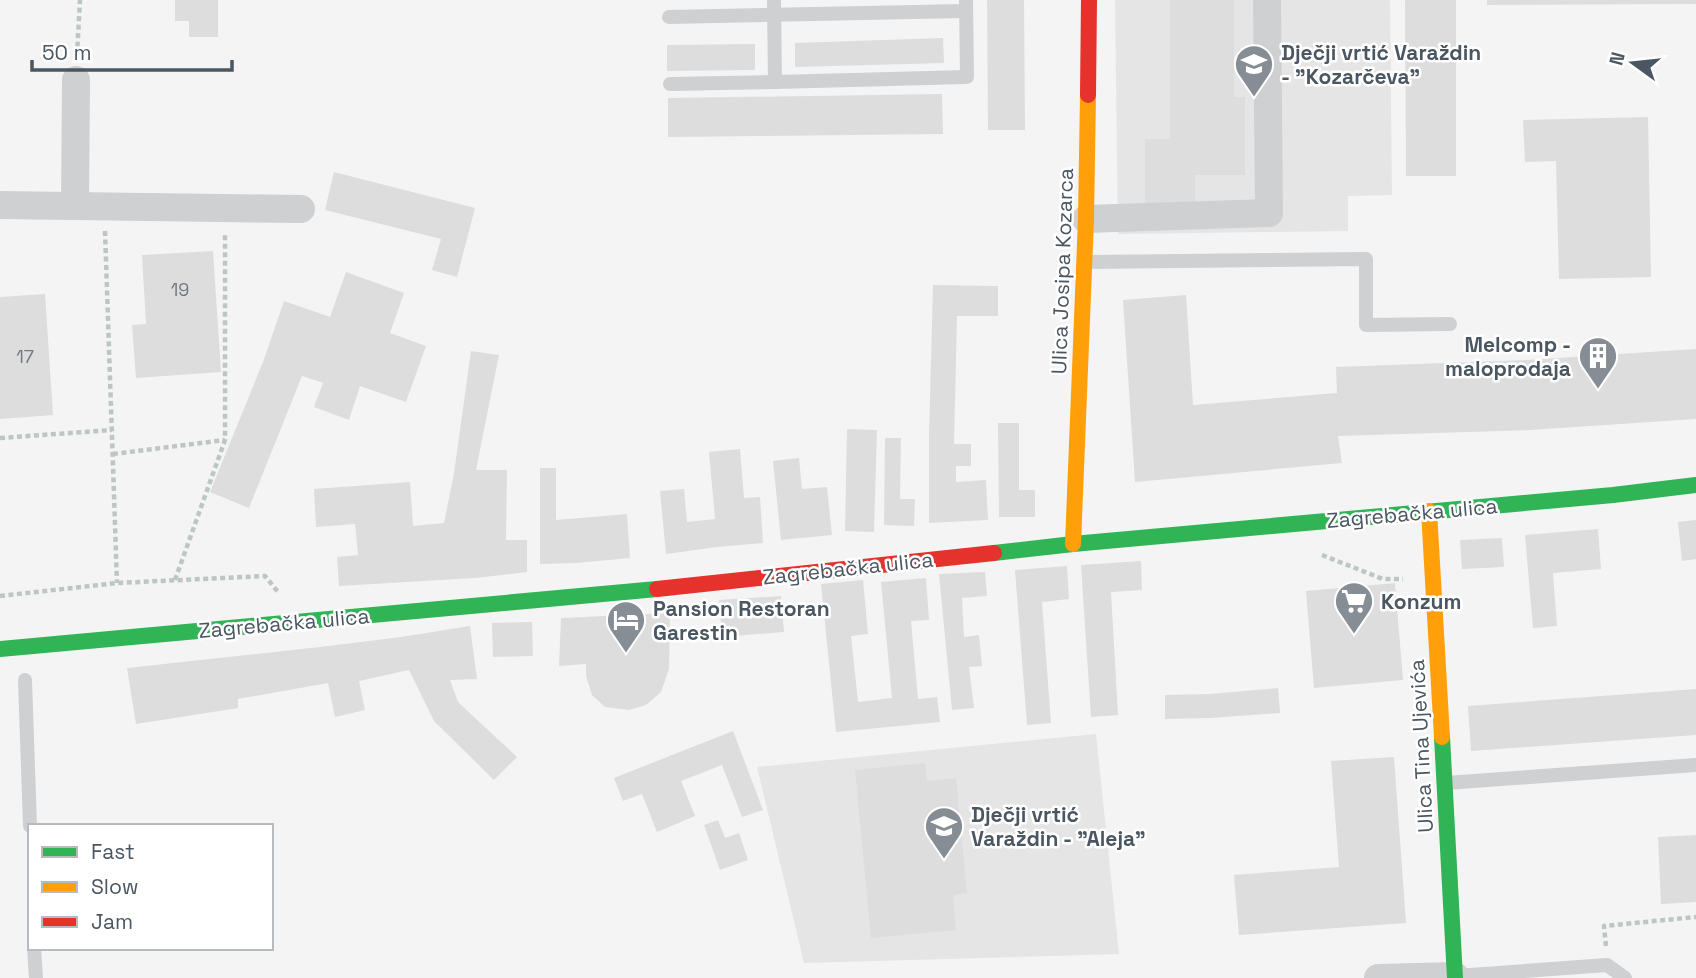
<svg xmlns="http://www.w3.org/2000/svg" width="1696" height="978" font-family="'Space Grotesk',sans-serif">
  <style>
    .education { fill: #e6e5e6 }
    .building { fill: #ddddde }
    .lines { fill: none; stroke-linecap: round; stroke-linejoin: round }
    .path { stroke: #bcc7c4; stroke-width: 4.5; stroke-dasharray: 5 3.5; stroke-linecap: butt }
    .lane { stroke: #ced0d2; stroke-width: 14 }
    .street { stroke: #ced0d2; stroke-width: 28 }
    .fast { stroke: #30b455; stroke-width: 16 }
    .slow { stroke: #ff9f0a; stroke-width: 16 }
    .jam { stroke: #e5322d; stroke-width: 16 }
    .labels { text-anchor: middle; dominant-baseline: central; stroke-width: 5; stroke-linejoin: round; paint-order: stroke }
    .number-label { font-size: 18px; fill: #707881 }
    .poi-label { font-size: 21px; font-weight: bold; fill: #4a5661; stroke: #fff; text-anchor: start }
    .street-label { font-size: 21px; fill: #4a5661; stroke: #fff }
  </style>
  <rect width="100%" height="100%" fill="#f4f4f4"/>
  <g class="education">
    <polygon points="1115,0 1390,0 1392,195 1348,196 1348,231 1118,234"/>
    <polygon points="1096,734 1119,954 804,963 757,767"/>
  </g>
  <g class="building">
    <polygon points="175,0 218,0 218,37 189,37 189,21 175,21"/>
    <polygon points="987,0 1024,0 1025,130 988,130"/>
    <polygon points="1170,0 1234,0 1234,97 1245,97 1245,175 1195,175 1195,208 1145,208 1145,139 1170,139"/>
    <polygon points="1405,0 1456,0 1456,176 1406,176"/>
    <polygon points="1487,0 1696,0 1696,4 1487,5"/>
    <polygon points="943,38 944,63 795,67 795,43"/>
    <polygon points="755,44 755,70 667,71 667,45"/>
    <polygon points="942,94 943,134 668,137 668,98"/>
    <polygon points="1648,117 1651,277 1559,279 1556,161 1525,162 1523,120"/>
    <polygon points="334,172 475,208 457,277 432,270 441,239 325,210"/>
    <polygon points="213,251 221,372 136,378 132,325 146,324 142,255"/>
    <polygon points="346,272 404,293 390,333 426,346 406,402 360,386 349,420 314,407 323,383 302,376 249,508 210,492 263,362 284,301 330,317"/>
    <polygon points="933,285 998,286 998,316 957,316 954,444 971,444 971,466 956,466 956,482 986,480 988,520 929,523 929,435"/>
    <polygon points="45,294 53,415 0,419 0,297"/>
    <polygon points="1186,295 1193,405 1337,393 1336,367 1526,360 1696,349 1696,419 1530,430 1338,436 1342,463 1135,482 1123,300"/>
    <polygon points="471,351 499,355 476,470 507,470 506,540 527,540 527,572 475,578 339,586 337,557 358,555 355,524 316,527 314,489 410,482 413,526 444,523 454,473"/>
    <polygon points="998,423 1019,423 1019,490 1035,490 1035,517 999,517"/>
    <polygon points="847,429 877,430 874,532 845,531"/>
    <polygon points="885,438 901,438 900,499 915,499 914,526 884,525"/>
    <polygon points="740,449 744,498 760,497 763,543 717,547 666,554 660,491 684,489 687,522 715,519 709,452"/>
    <polygon points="799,458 802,489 827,487 832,535 781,540 773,461"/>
    <polygon points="540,468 556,468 556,520 627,514 630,558 576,563 540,564"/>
    <polygon points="1696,520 1696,559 1682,561 1678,522"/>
    <polygon points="1598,529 1601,569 1553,573 1557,626 1533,628 1525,535"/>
    <polygon points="1502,538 1504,567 1462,569 1460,540"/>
    <polygon points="1141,561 1142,590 1111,592 1118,715 1091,717 1081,565"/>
    <polygon points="1067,566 1069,599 1042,602 1051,723 1027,725 1015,570"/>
    <polygon points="985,572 987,596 962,598 964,637 979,635 982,666 969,667 974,708 952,710 939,574"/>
    <polygon points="926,578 929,620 911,621 918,699 937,697 940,722 836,732 821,584 863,580 868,634 851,636 858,702 892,698 881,582"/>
    <polygon points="1395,583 1403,680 1314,688 1306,591"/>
    <polygon points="781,596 784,632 722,637 719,600"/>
    <polygon points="670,613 669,669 661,692 646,705 629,710 605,707 592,695 586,676 586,664 559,666 561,618"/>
    <polygon points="532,622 533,656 493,657 492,623"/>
    <polygon points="470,626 477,679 450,680 458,702 517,757 494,780 434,721 409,670 359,681 365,710 335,717 328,683 238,699 238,708 136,724 127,668 320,647 401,637"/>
    <polygon points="1278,688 1280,713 1210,718 1165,719 1165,695 1210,694"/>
    <polygon points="1696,689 1696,735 1471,751 1468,706"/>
    <polygon points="733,731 763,810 742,817 722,765 681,781 695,816 657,832 642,794 623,801 614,778"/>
    <polygon points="1394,757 1406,923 1239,935 1234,875 1339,867 1331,761"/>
    <polygon points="925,763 927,781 956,778 967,893 953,895 956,930 871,938 855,770"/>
    <polygon points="718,820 725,838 739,833 748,860 720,870 704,825"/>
    <polygon points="1696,835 1696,902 1661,904 1658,837"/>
  </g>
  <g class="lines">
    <g class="path">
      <polyline points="77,55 80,0"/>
      <polyline points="105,231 117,583"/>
      <polyline points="0,438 112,430"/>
      <polyline points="113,454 225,440"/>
      <polyline points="1322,555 1383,579 1403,579"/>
      <polyline points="175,580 225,440 225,233"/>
      <polyline points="0,596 117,583 265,576 278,592"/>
      <polyline points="1606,946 1604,926 1696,917"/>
    </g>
    <g class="lane">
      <polyline points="774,0 775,82 967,77 966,0"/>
      <polyline points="669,17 966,11"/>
      <polyline points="670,84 775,82"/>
      <polyline points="1086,262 1366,259 1366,325 1450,324"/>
      <polyline points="25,680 30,826"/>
      <polyline points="1446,783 1696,765"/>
      <polyline points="34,948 36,978"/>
      <polyline points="1456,976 1607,965 1625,978"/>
    </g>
    <g class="street">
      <polyline points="0,205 301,209"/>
      <polyline points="75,206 76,80"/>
      <polyline points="1086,219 1269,213 1267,0"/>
      <polyline points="1378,978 1455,976"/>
    </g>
    <g class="fast">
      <polyline points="994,553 1073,544 1613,495 1696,485"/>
      <polyline points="0,649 657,589"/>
      <polyline points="1442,737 1455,978"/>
    </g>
    <g class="slow">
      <polyline points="1429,511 1442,737"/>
      <polyline points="1073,544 1086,219 1088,95"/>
    </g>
    <g class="jam">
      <polyline points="1088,95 1089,0"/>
      <polyline points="657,589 994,553"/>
    </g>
  </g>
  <defs>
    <g id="school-pin" transform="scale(2.0125)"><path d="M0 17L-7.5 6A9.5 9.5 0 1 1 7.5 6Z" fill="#868d94" stroke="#fff"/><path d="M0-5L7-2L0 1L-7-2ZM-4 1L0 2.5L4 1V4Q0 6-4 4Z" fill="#fff"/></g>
    <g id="building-pin" transform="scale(2.0125)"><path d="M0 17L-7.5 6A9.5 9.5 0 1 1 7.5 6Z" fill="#868d94" stroke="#fff"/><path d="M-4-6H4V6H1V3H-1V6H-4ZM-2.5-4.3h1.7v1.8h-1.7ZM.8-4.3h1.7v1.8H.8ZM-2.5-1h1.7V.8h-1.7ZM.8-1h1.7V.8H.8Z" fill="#fff"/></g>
    <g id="supermarket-pin" transform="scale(2.0125)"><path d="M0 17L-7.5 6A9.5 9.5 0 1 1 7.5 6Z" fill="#868d94" stroke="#fff"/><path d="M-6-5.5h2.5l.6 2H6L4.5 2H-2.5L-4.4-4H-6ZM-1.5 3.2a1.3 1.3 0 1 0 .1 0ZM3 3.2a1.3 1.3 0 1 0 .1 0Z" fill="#fff"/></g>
    <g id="hotel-pin" transform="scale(2.0125)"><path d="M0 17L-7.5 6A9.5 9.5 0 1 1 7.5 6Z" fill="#868d94" stroke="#fff"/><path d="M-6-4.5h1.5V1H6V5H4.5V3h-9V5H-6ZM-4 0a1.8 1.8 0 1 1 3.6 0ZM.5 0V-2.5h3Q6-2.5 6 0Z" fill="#fff"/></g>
  </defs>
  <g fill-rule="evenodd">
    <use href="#school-pin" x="1254" y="64"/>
    <use href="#building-pin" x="1598" y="356"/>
    <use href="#supermarket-pin" x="1354" y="601"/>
    <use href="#hotel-pin" x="626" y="620"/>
    <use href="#school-pin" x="944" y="826"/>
  </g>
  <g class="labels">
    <g class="number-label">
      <text x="180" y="289">19</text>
      <text x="25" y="356">17</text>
    </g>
    <g class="poi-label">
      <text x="1281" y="52">Dječji vrtić Varaždin<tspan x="1281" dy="24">- "Kozarčeva"</tspan></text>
      <text x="1571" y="344" text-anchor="end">Melcomp -<tspan x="1571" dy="24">maloprodaja</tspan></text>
      <text x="1381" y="601">Konzum</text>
      <text x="653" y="608">Pansion Restoran<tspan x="653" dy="24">Garestin</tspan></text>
      <text x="971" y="814">Dječji vrtić<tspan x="971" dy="24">Varaždin - "Aleja"</tspan></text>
    </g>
    <g class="street-label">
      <text transform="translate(1062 271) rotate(-88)">Ulica Josipa Kozarca</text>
      <text transform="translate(1412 513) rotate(-5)">Zagrebačka ulica</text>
      <text transform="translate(848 568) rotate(-6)">Zagrebačka ulica</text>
      <text transform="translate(284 623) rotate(-5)">Zagrebačka ulica</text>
      <text transform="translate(1421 746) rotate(-93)">Ulica Tina Ujevića</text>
    </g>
  </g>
  <rect x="28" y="824" width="245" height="126" fill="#ffffff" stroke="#b7bbc0" stroke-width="2"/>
  <rect x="42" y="847" width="35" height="10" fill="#30b455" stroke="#b7bbc0" stroke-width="2"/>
  <text x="91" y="859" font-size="21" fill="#4a5661">Fast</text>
  <rect x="42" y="882" width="35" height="10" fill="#ff9f0a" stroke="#b7bbc0" stroke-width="2"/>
  <text x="91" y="894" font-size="21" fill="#4a5661">Slow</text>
  <rect x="42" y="917" width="35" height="10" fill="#e5322d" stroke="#b7bbc0" stroke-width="2"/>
  <text x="91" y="929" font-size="21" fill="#4a5661">Jam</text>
  <g transform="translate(1633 63) rotate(285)" stroke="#ffffff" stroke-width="5" paint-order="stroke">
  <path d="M0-5L12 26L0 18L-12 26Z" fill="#4a5661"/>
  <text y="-10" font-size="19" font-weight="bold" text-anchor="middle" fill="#4a5661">N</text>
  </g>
  <path d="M32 60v10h200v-10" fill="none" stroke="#4a5661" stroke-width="3.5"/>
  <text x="42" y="60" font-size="21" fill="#4a5661" stroke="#ffffff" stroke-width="5" paint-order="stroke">50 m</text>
</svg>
